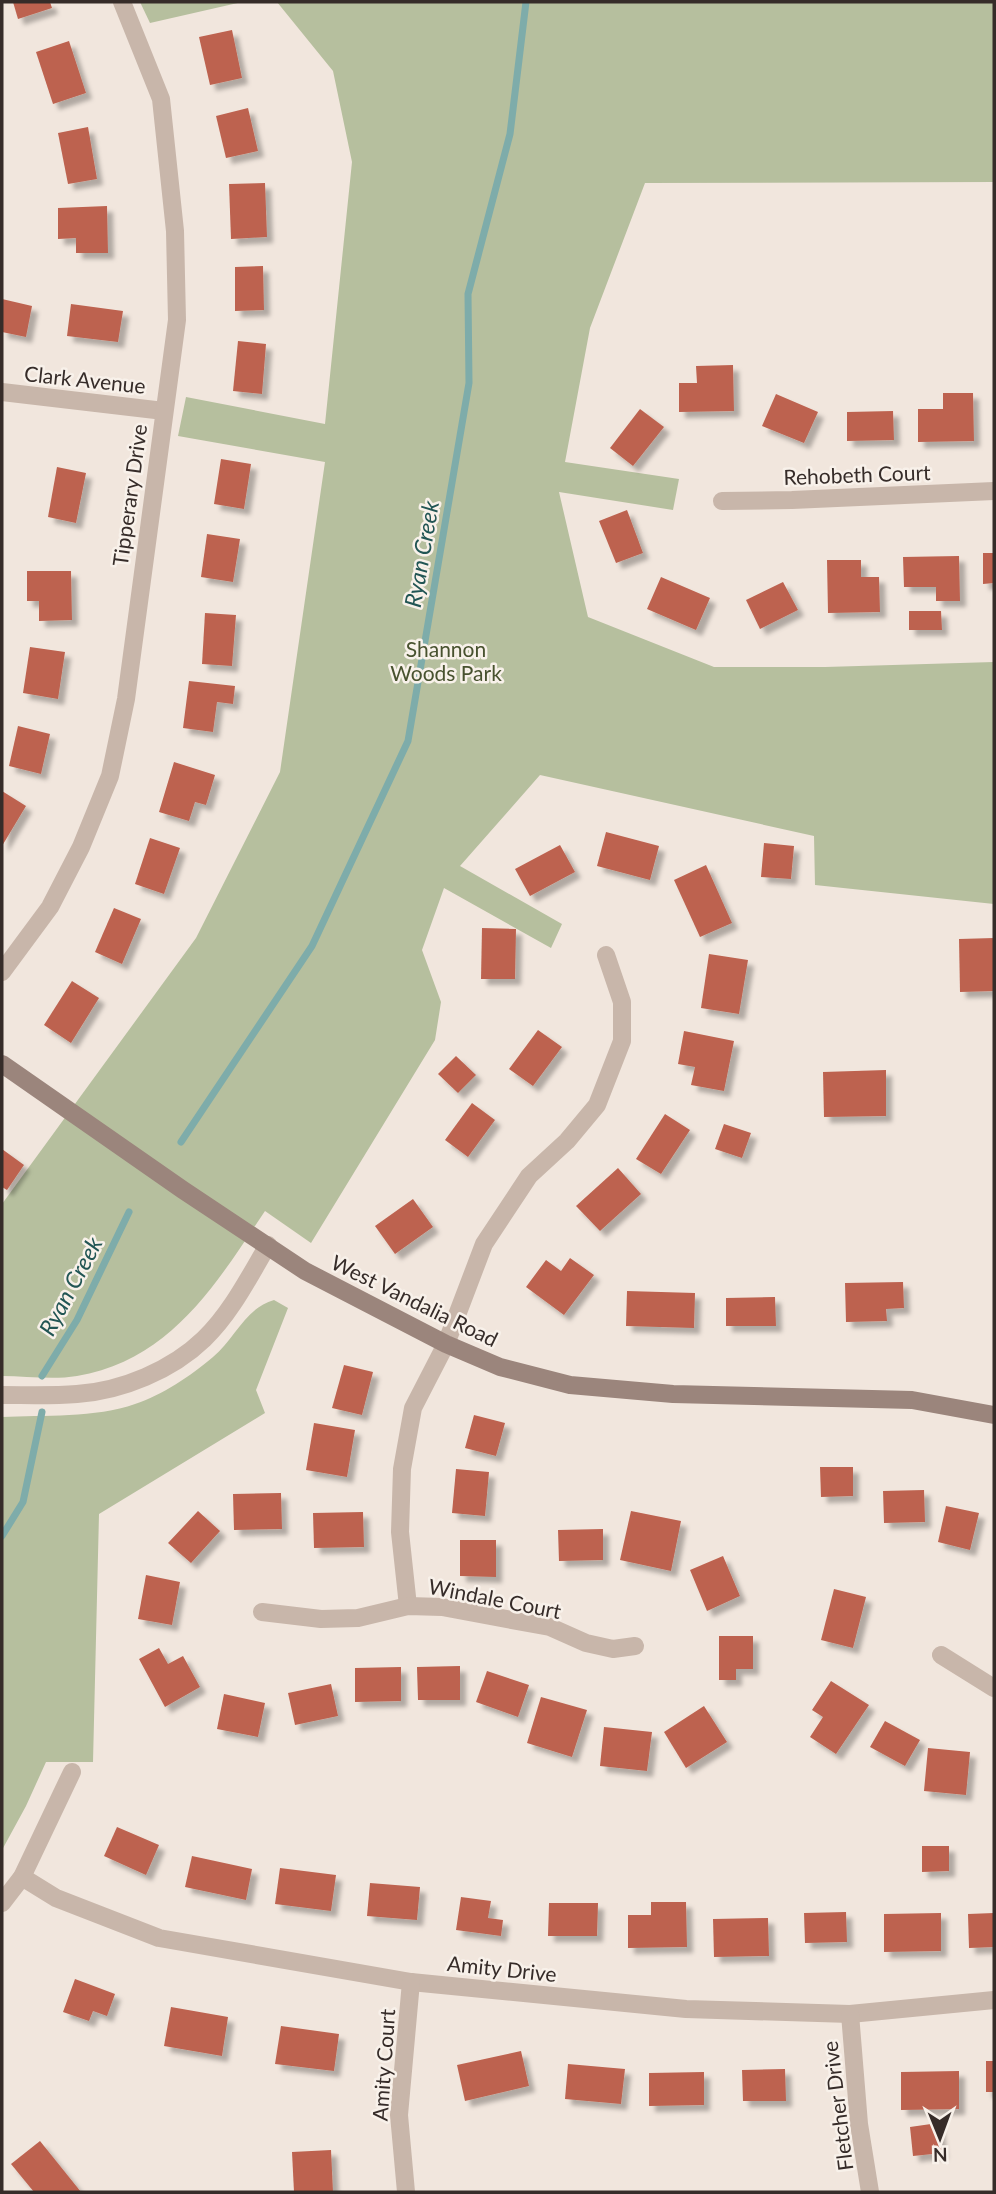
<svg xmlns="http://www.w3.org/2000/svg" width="996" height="2194" font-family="Lato,sans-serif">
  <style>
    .green { fill: #b6bf9e }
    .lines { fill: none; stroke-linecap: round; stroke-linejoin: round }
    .stream { stroke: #7eacaa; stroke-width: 7 }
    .building { fill: #bd624f; filter: url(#shadow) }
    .street { stroke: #c8b6aa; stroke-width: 18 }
    .secondary { stroke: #9b857c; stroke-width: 18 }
    .labels { text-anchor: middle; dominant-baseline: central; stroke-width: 5; stroke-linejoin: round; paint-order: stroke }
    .street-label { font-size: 21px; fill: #362c29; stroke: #f8f1ea }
    .park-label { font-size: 21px; fill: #48522f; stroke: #f8f1ea }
    .water-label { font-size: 23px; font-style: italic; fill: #215554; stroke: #f8f1ea }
  </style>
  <defs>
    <filter id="shadow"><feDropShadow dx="6" dy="6" stdDeviation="2" flood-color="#0004"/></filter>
  </defs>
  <rect width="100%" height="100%" fill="#f1e6dd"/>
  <g class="green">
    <polygon points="140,2 242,2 150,23"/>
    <path d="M277,2H994V182L645,183L590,328L565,462L679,479L673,510L559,492L588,617L714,667H825L994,662V904L815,885L814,836L540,775L460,866L562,924L551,948L444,888L422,950L441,1002L435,1040L311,1243L265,1211C216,1284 171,1360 77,1376C53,1380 26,1376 2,1376V1204L196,938L280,772L325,462L178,436L186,397L325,424L352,162L333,71Z"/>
    <path d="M274,1300L288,1308L256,1390L265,1413L99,1514L93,1762H46L26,1806L2,1850V1417C43,1415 96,1418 135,1404C162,1395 191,1376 213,1357C235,1339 245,1308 274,1300Z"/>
  </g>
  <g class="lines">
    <g class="stream">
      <polyline points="181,1142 312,946 408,741 469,383 468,294 510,134 526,2"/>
      <polyline points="42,1376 77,1320 129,1212"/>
      <polyline points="2,1536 23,1502 42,1412"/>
    </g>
  </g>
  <g class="building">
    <polygon points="13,2 50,2 52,8 18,19"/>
    <polygon points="232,30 242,78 210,85 199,37"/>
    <polygon points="69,41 86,93 53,104 36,52"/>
    <polygon points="248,108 258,151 226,158 216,116"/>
    <polygon points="88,127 97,179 68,184 58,133"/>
    <polygon points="265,183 267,237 231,239 229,184"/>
    <polygon points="107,206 108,253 76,253 76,238 58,239 58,208"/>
    <polygon points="263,266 264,310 235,311 235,267"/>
    <polygon points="2,299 32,306 26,337 2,332"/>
    <polygon points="71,304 123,311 118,342 67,336"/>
    <polygon points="238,341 266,344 262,394 233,391"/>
    <polygon points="733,365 734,411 679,412 679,383 697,383 696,366"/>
    <polygon points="943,393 973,393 974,441 918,442 918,409 943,409"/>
    <polygon points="776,394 818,412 804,443 762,426"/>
    <polygon points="640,409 664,427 633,466 610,448"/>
    <polygon points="893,411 894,440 847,441 847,412"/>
    <polygon points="221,459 251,464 244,509 214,504"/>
    <polygon points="57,467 86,473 76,523 48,517"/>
    <polygon points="627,510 643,553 616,563 599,521"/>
    <polygon points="207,534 240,539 233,582 201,577"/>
    <polygon points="983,553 994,553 994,583 983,584"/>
    <polygon points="959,556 960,601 936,601 936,587 904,587 903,557"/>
    <polygon points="827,560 861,560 861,577 879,577 880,612 828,613"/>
    <polygon points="27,571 71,571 72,620 39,621 39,601 27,601"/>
    <polygon points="661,577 710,598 696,630 647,609"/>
    <polygon points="783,582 798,610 760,629 746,600"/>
    <polygon points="909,611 941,611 942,630 909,630"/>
    <polygon points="205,613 236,615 232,666 202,664"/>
    <polygon points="30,647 65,652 58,699 23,693"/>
    <polygon points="189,681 235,686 233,704 217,702 213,732 183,728"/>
    <polygon points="18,726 50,734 41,774 9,766"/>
    <polygon points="174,762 215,775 206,805 195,802 189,821 159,812"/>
    <polygon points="2,791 26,806 2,846"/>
    <polygon points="606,832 659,846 650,880 597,866"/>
    <polygon points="150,838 180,848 164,894 135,884"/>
    <polygon points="764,843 794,846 791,879 761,877"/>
    <polygon points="560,845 575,872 530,896 515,869"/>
    <polygon points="706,865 732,923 700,937 674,880"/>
    <polygon points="114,908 141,919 122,964 95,952"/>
    <polygon points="482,928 516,929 515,979 481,979"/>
    <polygon points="994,938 994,991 960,992 959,939"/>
    <polygon points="709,954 748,960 739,1014 701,1008"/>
    <polygon points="72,981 99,998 71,1043 44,1025"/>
    <polygon points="538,1030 562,1047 533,1086 509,1069"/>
    <polygon points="684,1031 734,1041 724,1091 691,1085 695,1067 678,1064"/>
    <polygon points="456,1056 476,1075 458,1093 438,1074"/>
    <polygon points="886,1070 886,1116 824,1117 823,1072"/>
    <polygon points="472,1103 495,1120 468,1157 445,1140"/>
    <polygon points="665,1114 690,1130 661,1174 636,1159"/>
    <polygon points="724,1124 751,1133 742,1158 715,1149"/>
    <polygon points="2,1149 24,1165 7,1190 2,1187"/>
    <polygon points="618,1168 641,1194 600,1231 576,1206"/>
    <polygon points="413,1199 433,1227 395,1254 375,1226"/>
    <polygon points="570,1258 594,1275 564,1315 526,1287 546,1260 561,1271"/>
    <polygon points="903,1282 904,1308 886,1309 887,1321 846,1322 845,1283"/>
    <polygon points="627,1291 695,1293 694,1328 626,1326"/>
    <polygon points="775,1297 776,1326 726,1326 726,1298"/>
    <polygon points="344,1365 373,1372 362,1415 332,1408"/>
    <polygon points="474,1415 505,1423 496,1456 465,1448"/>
    <polygon points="314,1423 355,1430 347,1477 306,1470"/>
    <polygon points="820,1467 853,1467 853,1496 821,1497"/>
    <polygon points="456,1469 489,1472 485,1516 452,1513"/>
    <polygon points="924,1490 925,1522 884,1523 883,1491"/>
    <polygon points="281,1493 282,1529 234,1530 233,1494"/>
    <polygon points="946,1506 979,1513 970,1550 938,1542"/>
    <polygon points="198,1511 220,1531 191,1563 168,1543"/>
    <polygon points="631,1511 681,1521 671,1571 620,1560"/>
    <polygon points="363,1512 364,1547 314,1548 313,1513"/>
    <polygon points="603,1529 603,1560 559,1561 558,1530"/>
    <polygon points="460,1540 496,1540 496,1577 460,1576"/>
    <polygon points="723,1556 740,1596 707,1611 690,1570"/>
    <polygon points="146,1575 180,1582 172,1625 138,1619"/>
    <polygon points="834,1589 866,1597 853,1648 821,1640"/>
    <polygon points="719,1636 753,1636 753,1669 736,1669 736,1680 719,1680"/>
    <polygon points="159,1648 168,1664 183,1656 200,1687 165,1707 139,1659"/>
    <polygon points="460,1666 460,1700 418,1700 417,1667"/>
    <polygon points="401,1667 401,1701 355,1702 355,1668"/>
    <polygon points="487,1671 529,1685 518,1717 476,1702"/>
    <polygon points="831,1681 869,1705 836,1754 810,1737 823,1717 812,1710"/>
    <polygon points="331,1684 338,1716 295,1725 288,1693"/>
    <polygon points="224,1694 265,1703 258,1737 217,1729"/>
    <polygon points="541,1697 587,1710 572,1757 527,1743"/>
    <polygon points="704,1706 727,1742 686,1768 664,1732"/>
    <polygon points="885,1721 920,1740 905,1766 870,1747"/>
    <polygon points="604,1727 652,1732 647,1771 600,1766"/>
    <polygon points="928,1748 970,1752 966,1795 924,1791"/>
    <polygon points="117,1827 159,1845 146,1875 104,1856"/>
    <polygon points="922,1846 949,1846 949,1871 922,1872"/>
    <polygon points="192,1856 252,1869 246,1900 185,1887"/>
    <polygon points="280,1868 336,1875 331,1911 275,1904"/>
    <polygon points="370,1883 420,1887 417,1920 367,1916"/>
    <polygon points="461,1897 491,1901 488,1918 503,1920 501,1936 456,1930"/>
    <polygon points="651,1902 686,1902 687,1947 628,1948 628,1915 651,1915"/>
    <polygon points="549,1903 598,1903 597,1936 548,1936"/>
    <polygon points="846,1912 847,1942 805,1943 804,1913"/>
    <polygon points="941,1913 941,1951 884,1952 884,1914"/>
    <polygon points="994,1913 994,1947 969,1948 968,1914"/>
    <polygon points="768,1918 769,1956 714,1957 713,1919"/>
    <polygon points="75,1979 115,1994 107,2016 93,2011 89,2021 63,2012"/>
    <polygon points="171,2007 228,2017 222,2056 164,2046"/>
    <polygon points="281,2026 339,2034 334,2071 275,2064"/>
    <polygon points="521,2051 529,2086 465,2101 457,2065"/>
    <rect x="986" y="2061" width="8" height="31"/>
    <polygon points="568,2064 625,2069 621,2104 565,2099"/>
    <polygon points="785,2069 786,2101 743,2101 742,2070"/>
    <polygon points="959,2071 959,2109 901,2110 901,2072"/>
    <polygon points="704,2072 704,2105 649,2106 649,2073"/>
    <polygon points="938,2123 942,2153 913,2156 910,2127"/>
    <polygon points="40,2141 81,2192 34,2192 11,2164"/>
    <polygon points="331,2150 333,2192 294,2192 292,2152"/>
  </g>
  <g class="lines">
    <g class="street">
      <polyline points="2,392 164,411"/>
      <polyline points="722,501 792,500 994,491"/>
      <polyline points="2,972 50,907 81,847 110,776 126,699 177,320 175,231 161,99 122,2"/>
      <path d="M2,1395C27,1395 52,1396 77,1394C122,1391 172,1370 204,1339C231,1313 249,1277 268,1245"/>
      <polyline points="408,1606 400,1532 402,1469 413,1408 446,1344 484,1244 529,1176 567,1141 597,1105 622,1041 622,1002 606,955"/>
      <polyline points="262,1612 321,1619 358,1618 408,1606 442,1607 550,1627 586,1643 613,1649 635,1646"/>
      <polyline points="941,1655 994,1688"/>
      <polyline points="22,1877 56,1898 159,1938 411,1982 686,2009 850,2014 994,2000"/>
      <polyline points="2,1903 22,1877 72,1772"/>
      <polyline points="850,2014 859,2124 870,2192"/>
      <polyline points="406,2192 399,2115 411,1982"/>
    </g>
    <polyline class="secondary" points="2,1064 183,1190 305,1271 446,1344 500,1367 570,1385 673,1394 912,1400 994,1415"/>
  </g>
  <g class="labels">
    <g class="street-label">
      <text transform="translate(85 379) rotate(6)">Clark Avenue</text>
      <text transform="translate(857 474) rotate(-2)">Rehobeth Court</text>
      <text transform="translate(129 495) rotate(-82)">Tipperary Drive</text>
      <text transform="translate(415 1300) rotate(26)">West Vandalia Road</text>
      <text transform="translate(495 1598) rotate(11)">Windale Court</text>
      <text transform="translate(502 1968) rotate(6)">Amity Drive</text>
      <text transform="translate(383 2065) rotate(-86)">Amity Court</text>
      <text transform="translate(837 2106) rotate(-97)">Fletcher Drive</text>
    </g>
    <g class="park-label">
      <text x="446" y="648">Shannon<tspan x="446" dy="24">Woods Park</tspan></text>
    </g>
    <g class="water-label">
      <text transform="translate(421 554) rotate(-80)">Ryan Creek</text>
      <text transform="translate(70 1286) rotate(-62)">Ryan Creek</text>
    </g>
  </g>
  <rect width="996" height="2194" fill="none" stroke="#362c29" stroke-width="7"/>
  <g transform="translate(940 2138) rotate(179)" stroke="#f8f1ea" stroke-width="5" paint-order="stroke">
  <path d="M0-5L12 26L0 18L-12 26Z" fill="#362c29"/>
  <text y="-10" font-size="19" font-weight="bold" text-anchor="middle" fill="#362c29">N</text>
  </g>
</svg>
